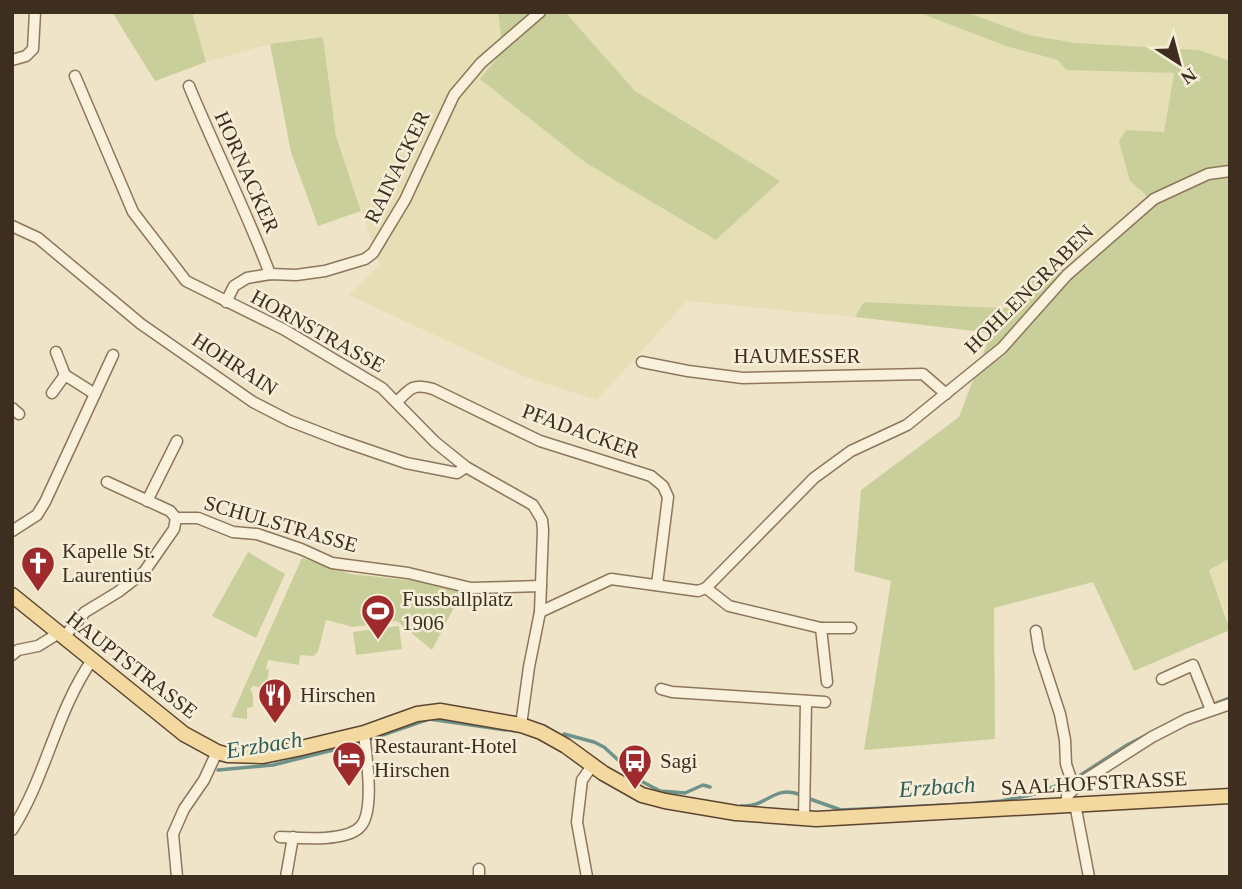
<svg xmlns="http://www.w3.org/2000/svg" width="1242" height="889" font-family="Georgia,serif">
  <style>
    .farmland { fill: #e6deb5 }
    .green { fill: #c9cf9b }
    .lines { fill: none; stroke-linecap: round; stroke-linejoin: round }
    .stream { stroke: #6f938a; stroke-width: 3.5 }
    .minor-casing { stroke: #8d765c; stroke-width: 13 }
    .major-casing { stroke: #5b4430; stroke-width: 17 }
    .minor { stroke: #faf1dc; stroke-width: 10 }
    .major { stroke: #f3d9a0; stroke-width: 14 }
    .labels { text-anchor: middle; dominant-baseline: central; stroke-width: 5; stroke-linejoin: round; paint-order: stroke }
    .street-label { font-size: 21px; fill: #3d2e20; stroke: #f7eed8 }
    .poi-label { font-size: 21px; fill: #3d2e20; stroke: #f7eed8; text-anchor: start }
    .water-label { font-size: 23px; font-style: italic; fill: #2f5d5a; stroke: #f7eed8 }
  </style>
  <rect width="100%" height="100%" fill="#f0e4c8"/>
  <g class="farmland">
    <polygon points="192,12 498,12 503,51 481,79 586,163 716,240 779,181 635,91 565,12 917,12 1009,47 1058,60 1066,70 1174,73 1164,132 1127,130 1147,195 1063,272 1031,277 1022,309 865,302 855,317 687,301 597,400 525,377 349,295 380,264 336,136 323,37 270,44 206,62"/>
    <polygon points="966,12 1230,12 1230,61 1199,50 1076,43 1029,35"/>
    <polygon points="1230,558 1230,625 1209,570"/>
  </g>
  <g class="green">
    <polygon points="112,12 192,12 206,62 155,81"/>
    <polygon points="498,12 565,12 635,91 780,181 716,240 586,163 480,79 503,51"/>
    <polygon points="917,12 966,12 1029,35 1076,43 1199,50 1230,61 1230,558 1209,570 1230,630 1134,671 1093,582 994,608 995,739 864,750 891,581 854,571 861,490 959,417 991,333 855,317 864,302 1022,309 1031,277 1063,272 1147,196 1130,181 1119,141 1126,130 1164,132 1174,73 1066,70 1058,60 1009,47"/>
    <polygon points="323,37 336,136 361,211 318,226 291,152 270,44"/>
    <polygon points="248,552 285,574 256,638 212,616"/>
    <polygon points="302,558 351,574 425,582 462,592 432,650 397,621 353,627 326,620 318,652 313,656 300,655 299,665 268,660 266,669 269,670 266,687 268,689 253,686 250,689 253,695 253,707 247,708 247,719 231,717"/>
    <polygon points="399,626 402,649 356,655 353,632"/>
  </g>
  <g class="lines">
    <g class="stream">
      <polyline points="1214,704 1230,698"/>
      <polyline points="564,734 594,742 604,747 641,781 660,791 685,793 703,785 710,787"/>
      <polyline points="371,739 429,719 506,730"/>
      <polyline points="218,770 273,765 357,744"/>
      <polyline points="1076,778 1127,745 1185,715"/>
      <polyline points="810,799 841,810 968,804 1001,801 1035,794 1066,782"/>
      <path d="M741,806C767,808 773,784 801,795"/>
    </g>
    <g class="minor-casing">
      <g id="minor">
        <polyline points="12,60 26,56 33,49 35,12"/>
        <polyline points="75,76 133,212 186,281 283,329 382,388 435,442 466,467 533,505 542,520 543,530 540,612 529,667 521,725"/>
        <path d="M189,86C215,149 246,210 270,274"/>
        <polyline points="12,226 38,238 141,324 253,402 290,421 339,440 406,463 457,473 466,467"/>
        <polyline points="226,302 234,286 247,278 270,274 296,275 325,271 365,259 373,253 405,200 454,95 481,63 540,12"/>
        <polyline points="56,352 65,375 95,394"/>
        <polyline points="642,362 688,371 743,378 923,374 946,394"/>
        <polyline points="52,393 65,375"/>
        <path d="M397,402C410,388 414,383 433,389L540,441L651,476L663,486L668,497L657,585"/>
        <polyline points="12,408 19,414"/>
        <polyline points="147,501 177,441"/>
        <polyline points="176,518 198,518 233,532 257,534 301,549 332,563 408,573 471,588 541,586"/>
        <polyline points="12,531 37,515 45,502 113,355"/>
        <polyline points="706,588 729,606 821,628 851,628"/>
        <polyline points="540,612 611,579 698,591 706,588 814,478 851,451 907,425 1002,348 1067,275 1154,199 1208,174 1230,171"/>
        <polyline points="821,628 827,682"/>
        <polyline points="1036,631 1039,650 1060,714 1065,740 1066,764 1074,788"/>
        <polyline points="64,637 85,612 118,592 144,572 174,529 176,518 170,511 107,482"/>
        <polyline points="12,655 18,650 38,646 59,633"/>
        <polyline points="1162,679 1193,665 1211,710"/>
        <polyline points="661,689 672,692 825,702"/>
        <polyline points="1075,804 1089,877"/>
        <polyline points="1066,805 1067,796 1080,783 1152,737 1187,719 1230,704"/>
        <polyline points="804,819 806,701"/>
        <path d="M12,830C46,777 56,712 92,660"/>
        <path d="M280,837C300,838 343,842 359,828C376,814 366,754 364,733"/>
        <polyline points="479,869 479,877"/>
        <polyline points="177,877 173,834 184,809 204,780 217,752"/>
        <polyline points="286,877 293,837"/>
        <polyline points="587,877 577,822 582,780 592,766"/>
      </g>
    </g>
    <g class="major-casing">
      <polyline id="major" points="12,595 184,734 217,752 228,755 263,756 297,749 364,733 417,714 440,711 521,725 541,732 566,746 603,773 642,795 665,801 736,813 816,819 1230,796"/>
    </g>
    <use href="#minor" class="minor"/>
    <use href="#major" class="major"/>
  </g>
  <defs>
    <g id="church-pin" transform="scale(1.75)"><path d="M0 17L-7.5 6A9.5 9.5 0 1 1 7.5 6Z" fill="#9e2a2b" stroke="#f7eed8"/><path d="M-1.2-6h2.4v3.5h3.3v2.4h-3.3V6h-2.4V-.1h-3.3v-2.4h3.3Z" fill="#fff"/></g>
    <g id="stadium-pin" transform="scale(1.75)"><path d="M0 17L-7.5 6A9.5 9.5 0 1 1 7.5 6Z" fill="#9e2a2b" stroke="#f7eed8"/><path d="M0-5a6.5 5 0 1 0 0 10a6.5 5 0 1 0 0-10ZM-3.5-1.8h7v3.6h-7Z" fill="#fff"/></g>
    <g id="restaurant-pin" transform="scale(1.75)"><path d="M0 17L-7.5 6A9.5 9.5 0 1 1 7.5 6Z" fill="#9e2a2b" stroke="#f7eed8"/><path d="M-5-6h1v4h1v-4h1v4h1v-4h1v5L-1.5 .5V6h-2V.5L-5-1ZM5-6V6H3V1.5H1.5Q1.5-4 5-6Z" fill="#fff"/></g>
    <g id="hotel-pin" transform="scale(1.75)"><path d="M0 17L-7.5 6A9.5 9.5 0 1 1 7.5 6Z" fill="#9e2a2b" stroke="#f7eed8"/><path d="M-6-4.5h1.5V1H6V5H4.5V3h-9V5H-6ZM-4 0a1.8 1.8 0 1 1 3.6 0ZM.5 0V-2.5h3Q6-2.5 6 0Z" fill="#fff"/></g>
    <g id="bus-pin" transform="scale(1.75)"><path d="M0 17L-7.5 6A9.5 9.5 0 1 1 7.5 6Z" fill="#9e2a2b" stroke="#f7eed8"/><path d="M-5-6H5V4H4V6H2V4H-2V6H-4V4H-5ZM-3.5-4V0h7V-4ZM-3.5 1.2v1.5H-2V1.2ZM2 1.2v1.5H3.5V1.2Z" fill="#fff"/></g>
  </defs>
  <g fill-rule="evenodd">
    <use href="#church-pin" x="38" y="563"/>
    <use href="#stadium-pin" x="378" y="611"/>
    <use href="#restaurant-pin" x="275" y="695"/>
    <use href="#hotel-pin" x="349" y="758"/>
    <use href="#bus-pin" x="635" y="761"/>
  </g>
  <g class="labels">
    <g class="street-label">
      <text transform="translate(397 167) rotate(-64)">RAINACKER</text>
      <text transform="translate(247 172) rotate(66)">HORNACKER</text>
      <text transform="translate(1029 289) rotate(-45)">HOHLENGRABEN</text>
      <text transform="translate(318 331) rotate(29)">HORNSTRASSE</text>
      <text x="797" y="356">HAUMESSER</text>
      <text transform="translate(235 364) rotate(33)">HOHRAIN</text>
      <text transform="translate(581 431) rotate(20)">PFADACKER</text>
      <text transform="translate(281 524) rotate(16)">SCHULSTRASSE</text>
      <text transform="translate(132 665) rotate(38)">HAUPTSTRASSE</text>
      <text transform="translate(1094 783) rotate(-3)">SAALHOFSTRASSE</text>
    </g>
    <g class="poi-label">
      <text x="62" y="551">Kapelle St.<tspan x="62" dy="24">Laurentius</tspan></text>
      <text x="402" y="599">Fussballplatz<tspan x="402" dy="24">1906</tspan></text>
      <text x="300" y="695">Hirschen</text>
      <text x="374" y="746">Restaurant-Hotel<tspan x="374" dy="24">Hirschen</tspan></text>
      <text x="660" y="761">Sagi</text>
    </g>
    <g class="water-label">
      <text transform="translate(264 745) rotate(-9)">Erzbach</text>
      <text transform="translate(937 787) rotate(-4)">Erzbach</text>
    </g>
  </g>
  <rect width="1242" height="889" fill="none" stroke="#3d2e20" stroke-width="28"/>
  <g transform="translate(1179 63) rotate(144)" stroke="#f7eed8" stroke-width="5" paint-order="stroke">
  <path d="M0-5L12 26L0 18L-12 26Z" fill="#3d2e20"/>
  <text y="-10" font-size="19" font-weight="bold" text-anchor="middle" fill="#3d2e20">N</text>
  </g>
</svg>
